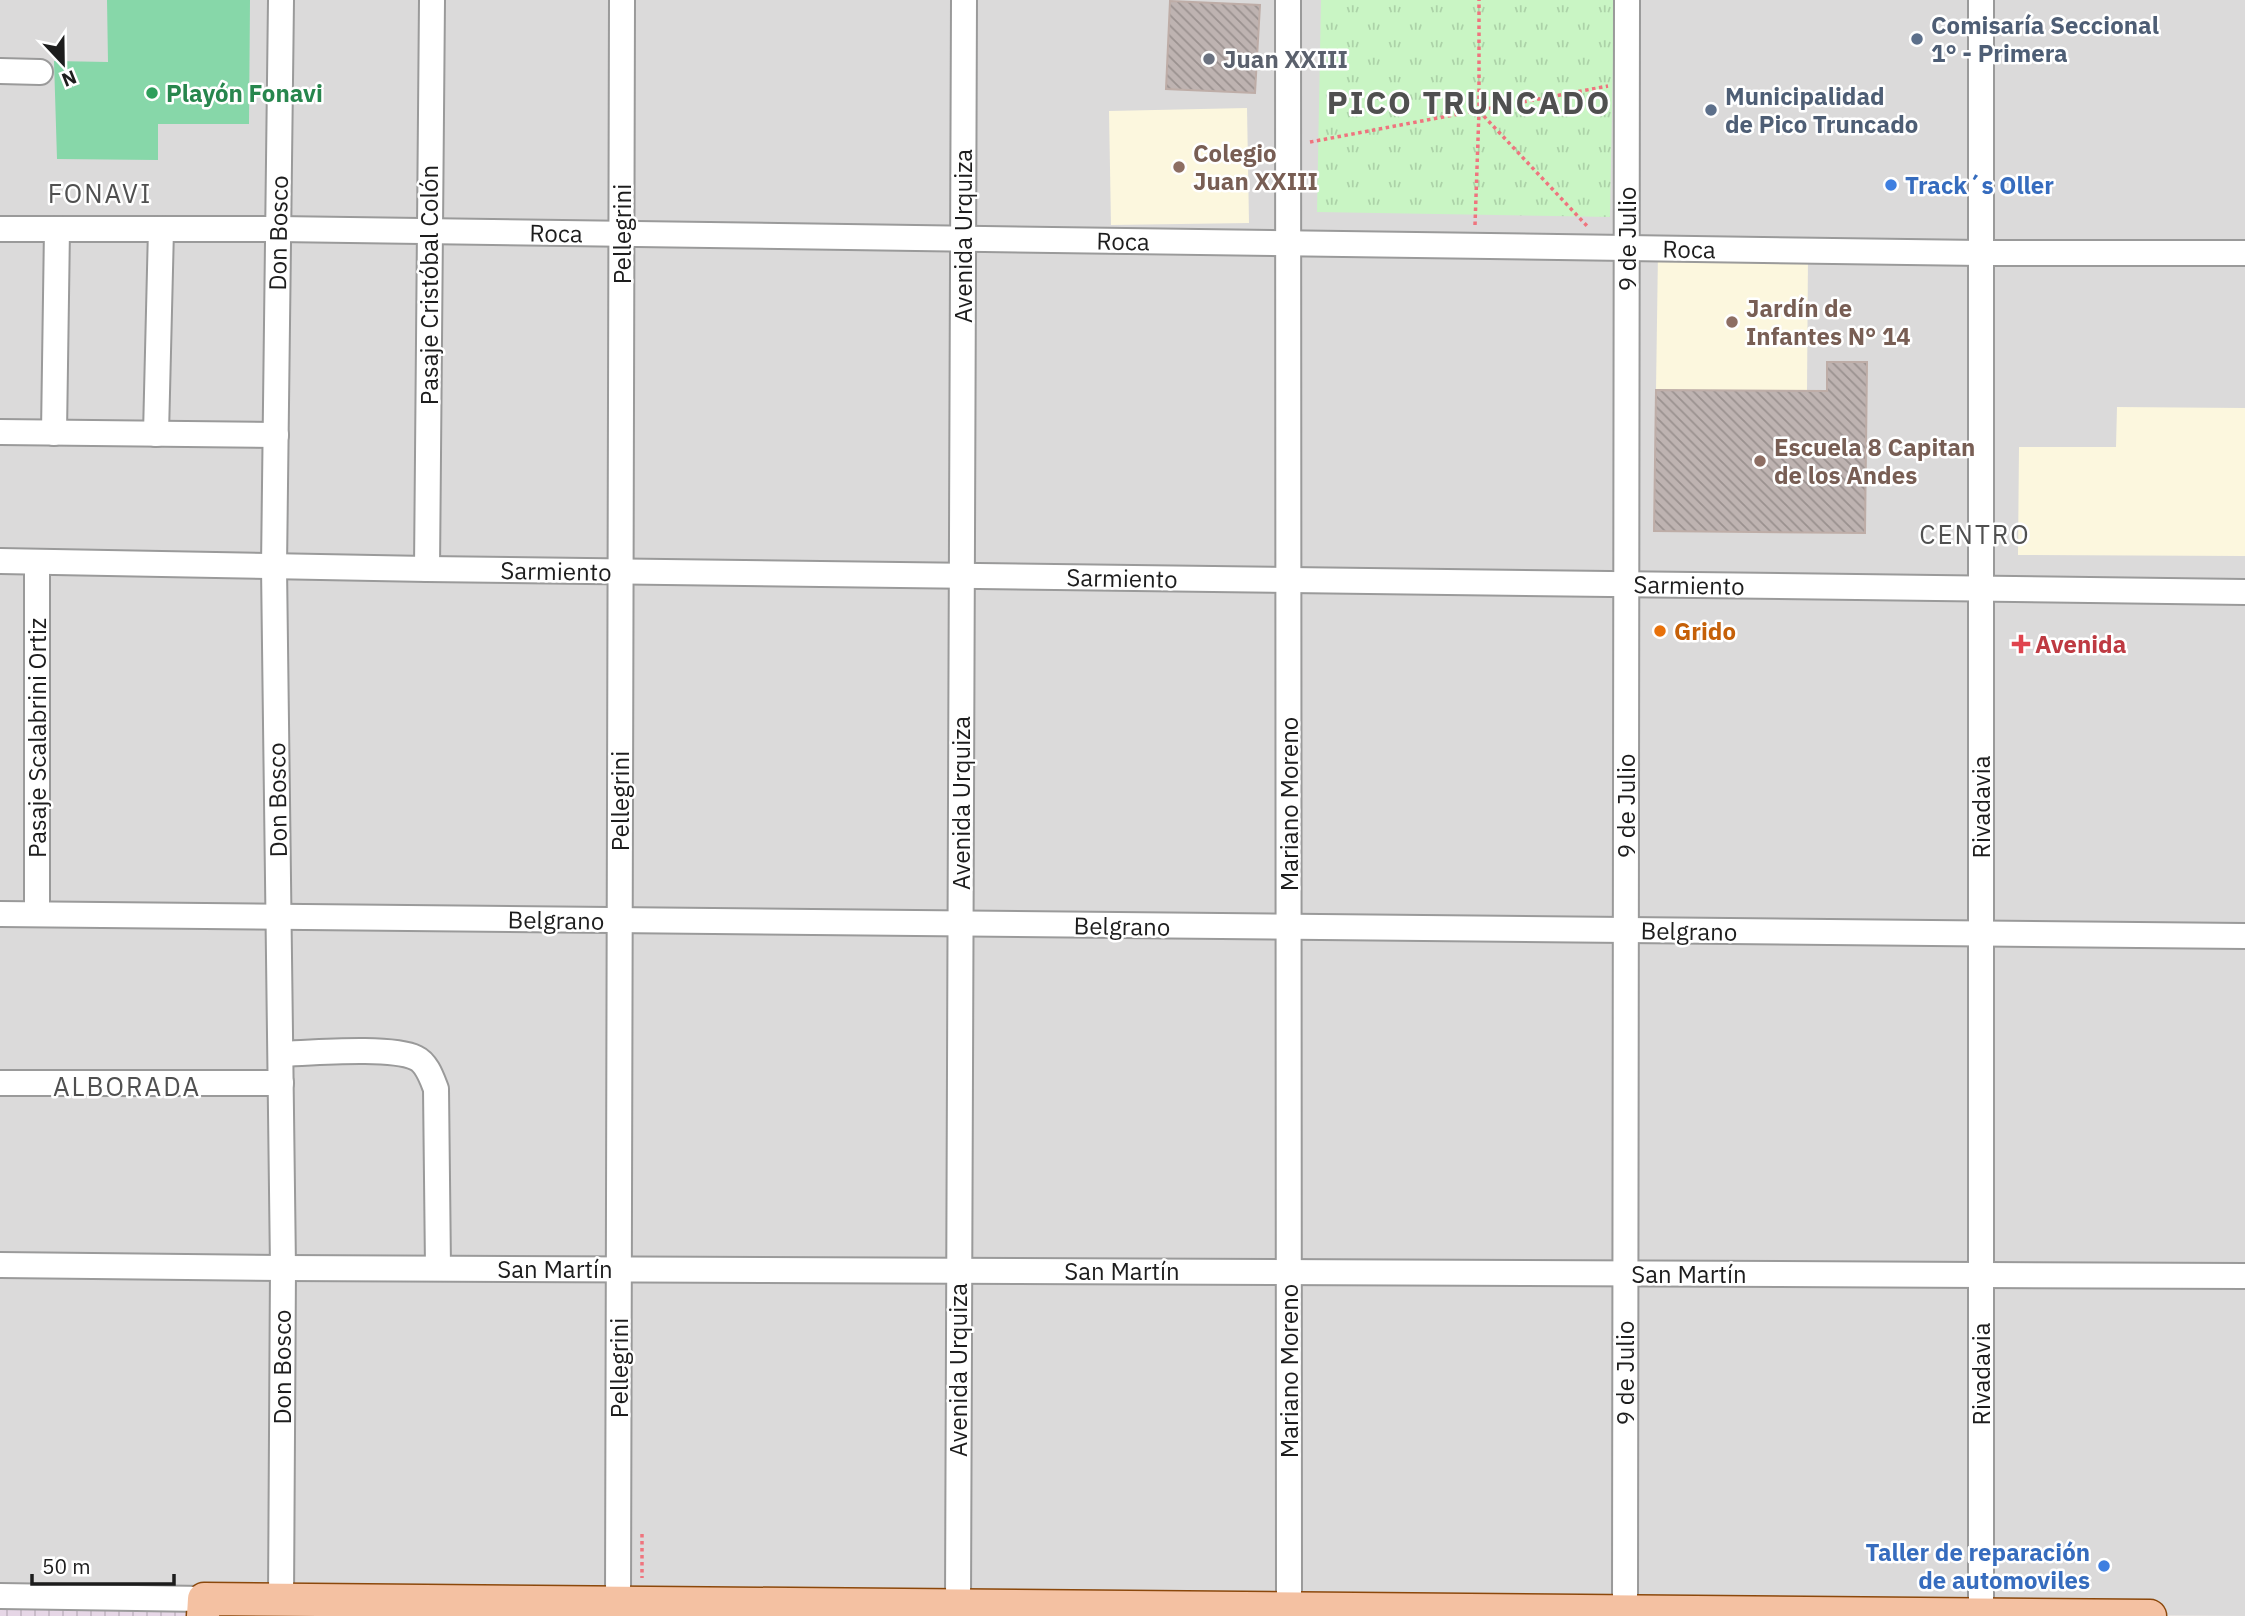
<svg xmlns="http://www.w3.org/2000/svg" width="2245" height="1616" font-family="'IBM Plex Sans',sans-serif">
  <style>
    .residential { fill: #dbdada }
    .industrial { fill: url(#industrial-grid) }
    .education { fill: #fcf7de }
    .park { fill: url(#park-tufts) }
    .pitch { fill: #87d7a9 }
    .building { fill: url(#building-back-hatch); stroke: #beada7; stroke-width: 2 }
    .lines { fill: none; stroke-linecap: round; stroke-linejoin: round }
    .minor-casing { stroke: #9a9a9a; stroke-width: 28 }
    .major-casing { stroke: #8b480b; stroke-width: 35 }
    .path { stroke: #ef747e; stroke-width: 3.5; stroke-dasharray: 3.5 3.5; stroke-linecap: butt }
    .minor { stroke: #fff; stroke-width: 24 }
    .major { stroke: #f4c1a2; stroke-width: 32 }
    .service-dot { fill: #5c6f8a; stroke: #fff; stroke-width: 2.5 }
    .worship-dot { fill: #6b7280; stroke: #fff; stroke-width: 2.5 }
    .leisure-dot { fill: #2e9e5b; stroke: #fff; stroke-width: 2.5 }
    .education-dot { fill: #8d6e63; stroke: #fff; stroke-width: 2.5 }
    .shop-dot { fill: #3f7fe0; stroke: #fff; stroke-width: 2.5 }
    .food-dot { fill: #e8710a; stroke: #fff; stroke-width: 2.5 }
    .health-dot { fill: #e0444e; stroke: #fff; stroke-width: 2.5 }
    .labels { text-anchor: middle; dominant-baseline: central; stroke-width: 5; stroke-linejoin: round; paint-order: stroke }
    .service-label { font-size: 24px; font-weight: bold; fill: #4e5e75; stroke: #fff; text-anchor: start }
    .worship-label { font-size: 24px; font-weight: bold; fill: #5b616d; stroke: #fff; text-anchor: start }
    .leisure-label { font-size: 24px; font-weight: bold; fill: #27864d; stroke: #fff; text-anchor: start }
    .education-label { font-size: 24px; font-weight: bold; fill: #785e54; stroke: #fff; text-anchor: start }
    .shop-label { font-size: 24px; font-weight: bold; fill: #366cbe; stroke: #fff; text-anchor: start }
    .street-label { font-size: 24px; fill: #1d1d1d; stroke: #fff }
    .food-label { font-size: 24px; font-weight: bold; fill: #c56008; stroke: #fff; text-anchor: start }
    .health-label { font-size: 24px; font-weight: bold; fill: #be3a42; stroke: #fff; text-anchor: start }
    .neighbourhood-label { font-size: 26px; letter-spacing: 2px; fill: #505050; stroke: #fff }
    .district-label { font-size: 32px; font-weight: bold; letter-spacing: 2px; fill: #505050; stroke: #fff }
  </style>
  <defs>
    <pattern id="industrial-grid" width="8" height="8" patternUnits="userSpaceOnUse" patternTransform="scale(1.75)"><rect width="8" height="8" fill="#e6d6e6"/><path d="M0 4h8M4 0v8" fill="none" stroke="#c5b7c5"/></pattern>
    <pattern id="park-tufts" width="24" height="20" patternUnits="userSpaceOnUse" patternTransform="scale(1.75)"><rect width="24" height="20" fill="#c9f5c4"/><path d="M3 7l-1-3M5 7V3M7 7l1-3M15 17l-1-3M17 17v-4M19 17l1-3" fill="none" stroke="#acd2a8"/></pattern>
    <pattern id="building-back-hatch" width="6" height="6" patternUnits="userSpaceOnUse" patternTransform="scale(1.75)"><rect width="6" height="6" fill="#beb3b1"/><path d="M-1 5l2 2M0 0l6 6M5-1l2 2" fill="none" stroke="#9a918f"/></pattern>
  </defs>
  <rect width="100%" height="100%" fill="#eee8e4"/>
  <polygon class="residential" points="0,0 2245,0 2245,1616 0,1596"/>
  <polygon class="industrial" points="0,1596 204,1599 203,1616 0,1616"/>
  <g class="education">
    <polygon points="1247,108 1249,223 1111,225 1109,111"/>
    <polygon points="1658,252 1808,254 1807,391 1656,390"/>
    <polygon points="2117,407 2245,408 2245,556 2018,555 2019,447 2116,447"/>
  </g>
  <polygon class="park" points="1321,0 1614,0 1610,217 1317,212"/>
  <polygon class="pitch" points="107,0 250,0 249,124 158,124 158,160 57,159 54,61 108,62"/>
  <g class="building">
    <polygon points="1170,1 1260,5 1255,93 1166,89"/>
    <polygon points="1827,362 1867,362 1865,533 1654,531 1656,390 1827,391"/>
  </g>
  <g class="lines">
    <g class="minor-casing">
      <g id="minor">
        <polyline points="1288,0 1289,1608"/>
        <polyline points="0,71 40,72"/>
        <polyline points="0,229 278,229 1981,253 2245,253"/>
        <polyline points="0,432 276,435"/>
        <polyline points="54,433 57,229"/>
        <polyline points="156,434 161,229"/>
        <polyline points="0,561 427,569 2245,592"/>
        <polyline points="37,562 37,914"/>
        <polyline points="427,569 432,0"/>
        <polyline points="0,914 2245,936"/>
        <path d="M281,1054C312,1053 391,1046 416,1058C427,1063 432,1079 436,1089L438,1268"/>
        <polyline points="0,1083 281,1083"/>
        <polyline points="0,1265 283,1268 2245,1276"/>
        <polyline points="0,1596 204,1599"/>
        <polyline points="281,1600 283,1268 274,567 281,0"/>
        <polyline points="618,1603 622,0"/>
        <polyline points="958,1605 964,0"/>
        <polyline points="1625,1612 1627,0"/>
        <polyline points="1981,1615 1981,0"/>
      </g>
    </g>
    <g class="major-casing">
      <polyline id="major" points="203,1616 204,1599 2150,1616"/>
    </g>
    <g class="path">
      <polyline points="1479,111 1588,227"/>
      <polyline points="1310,142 1608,86"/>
      <polyline points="1475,225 1479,111 1479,0"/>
      <polyline points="642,1534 642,1578"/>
    </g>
    <use href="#minor" class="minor"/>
    <use href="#major" class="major"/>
  </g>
  <g class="service-dot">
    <circle cx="1917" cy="39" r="7"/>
    <circle cx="1711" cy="110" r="7"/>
  </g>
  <circle class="worship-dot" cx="1209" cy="59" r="7"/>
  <circle class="leisure-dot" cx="152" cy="93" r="7"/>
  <g class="education-dot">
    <circle cx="1179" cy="167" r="7"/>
    <circle cx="1732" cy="322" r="7"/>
    <circle cx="1760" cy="461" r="7"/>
  </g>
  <g class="shop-dot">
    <circle cx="1891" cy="185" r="7"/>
    <circle cx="2104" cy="1566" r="7"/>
  </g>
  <circle class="food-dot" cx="1660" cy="631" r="7"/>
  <path class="health-dot" d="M2017.5 633.5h7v7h7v7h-7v7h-7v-7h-7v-7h7z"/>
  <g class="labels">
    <g class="service-label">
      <text x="1931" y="25">Comisaría Seccional<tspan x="1931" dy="28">1° - Primera</tspan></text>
      <text x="1725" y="96">Municipalidad<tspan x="1725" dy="28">de Pico Truncado</tspan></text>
    </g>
    <g class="worship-label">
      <text x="1223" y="59">Juan XXIII</text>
    </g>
    <g class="leisure-label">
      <text x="166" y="93">Playón Fonavi</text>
    </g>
    <g class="education-label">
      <text x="1193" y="153">Colegio<tspan x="1193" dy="28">Juan XXIII</tspan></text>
      <text x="1746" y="308">Jardín de<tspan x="1746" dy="28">Infantes N° 14</tspan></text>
      <text x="1774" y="447">Escuela 8 Capitan<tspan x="1774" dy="28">de los Andes</tspan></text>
    </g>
    <g class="shop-label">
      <text x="1905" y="185">Track´s Oller</text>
      <text x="2090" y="1552" text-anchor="end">Taller de reparación<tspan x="2090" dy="28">de automoviles</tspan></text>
    </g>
    <g class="street-label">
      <text transform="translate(278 233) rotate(-89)">Don Bosco</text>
      <text transform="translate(556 233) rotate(1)">Roca</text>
      <text transform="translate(622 234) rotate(-90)">Pellegrini</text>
      <text transform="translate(963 236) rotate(-90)">Avenida Urquiza</text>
      <text transform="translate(1627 239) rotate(-90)">9 de Julio</text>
      <text transform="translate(1123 241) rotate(1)">Roca</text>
      <text transform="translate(1689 249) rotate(1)">Roca</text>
      <text transform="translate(429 285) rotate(-90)">Pasaje Cristóbal Colón</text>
      <text transform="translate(556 571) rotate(1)">Sarmiento</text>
      <text transform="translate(1122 578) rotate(1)">Sarmiento</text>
      <text transform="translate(1689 585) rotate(1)">Sarmiento</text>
      <text transform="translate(37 738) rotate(-90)">Pasaje Scalabrini Ortiz</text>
      <text transform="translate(277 800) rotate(-91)">Don Bosco</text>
      <text transform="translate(620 801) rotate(-90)">Pellegrini</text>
      <text transform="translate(961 803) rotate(-90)">Avenida Urquiza</text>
      <text transform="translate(1289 804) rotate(-90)">Mariano Moreno</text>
      <text transform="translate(1626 806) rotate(-90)">9 de Julio</text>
      <text transform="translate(1981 807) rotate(-90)">Rivadavia</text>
      <text transform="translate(556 920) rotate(1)">Belgrano</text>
      <text transform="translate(1122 926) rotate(1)">Belgrano</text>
      <text transform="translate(1689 931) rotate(1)">Belgrano</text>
      <text x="555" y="1269">San Martín</text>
      <text x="1122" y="1271">San Martín</text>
      <text x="1689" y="1274">San Martín</text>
      <text transform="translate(282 1367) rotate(-90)">Don Bosco</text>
      <text transform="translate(619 1368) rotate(-90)">Pellegrini</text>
      <text transform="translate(958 1370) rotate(-90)">Avenida Urquiza</text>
      <text transform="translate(1289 1371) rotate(-90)">Mariano Moreno</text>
      <text transform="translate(1625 1373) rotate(-90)">9 de Julio</text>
      <text transform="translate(1981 1374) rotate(-90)">Rivadavia</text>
    </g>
    <g class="food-label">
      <text x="1674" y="631">Grido</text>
    </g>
    <g class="health-label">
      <text x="2035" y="644">Avenida</text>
    </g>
    <g class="neighbourhood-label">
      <text x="100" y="193">FONAVI</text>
      <text x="1975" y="534">CENTRO</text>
      <text x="127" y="1086">ALBORADA</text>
    </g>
    <g class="district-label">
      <text x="1469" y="102">PICO TRUNCADO</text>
    </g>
  </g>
  <g transform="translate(63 63) rotate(158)" stroke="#ffffff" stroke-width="5" paint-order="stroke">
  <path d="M0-5L12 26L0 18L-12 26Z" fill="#1d1d1d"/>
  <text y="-10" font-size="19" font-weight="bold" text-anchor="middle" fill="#1d1d1d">N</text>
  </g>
  <path d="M32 1574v10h142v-10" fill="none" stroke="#1d1d1d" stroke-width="3.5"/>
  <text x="42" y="1574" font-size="21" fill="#1d1d1d" stroke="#ffffff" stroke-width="5" paint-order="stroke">50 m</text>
</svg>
